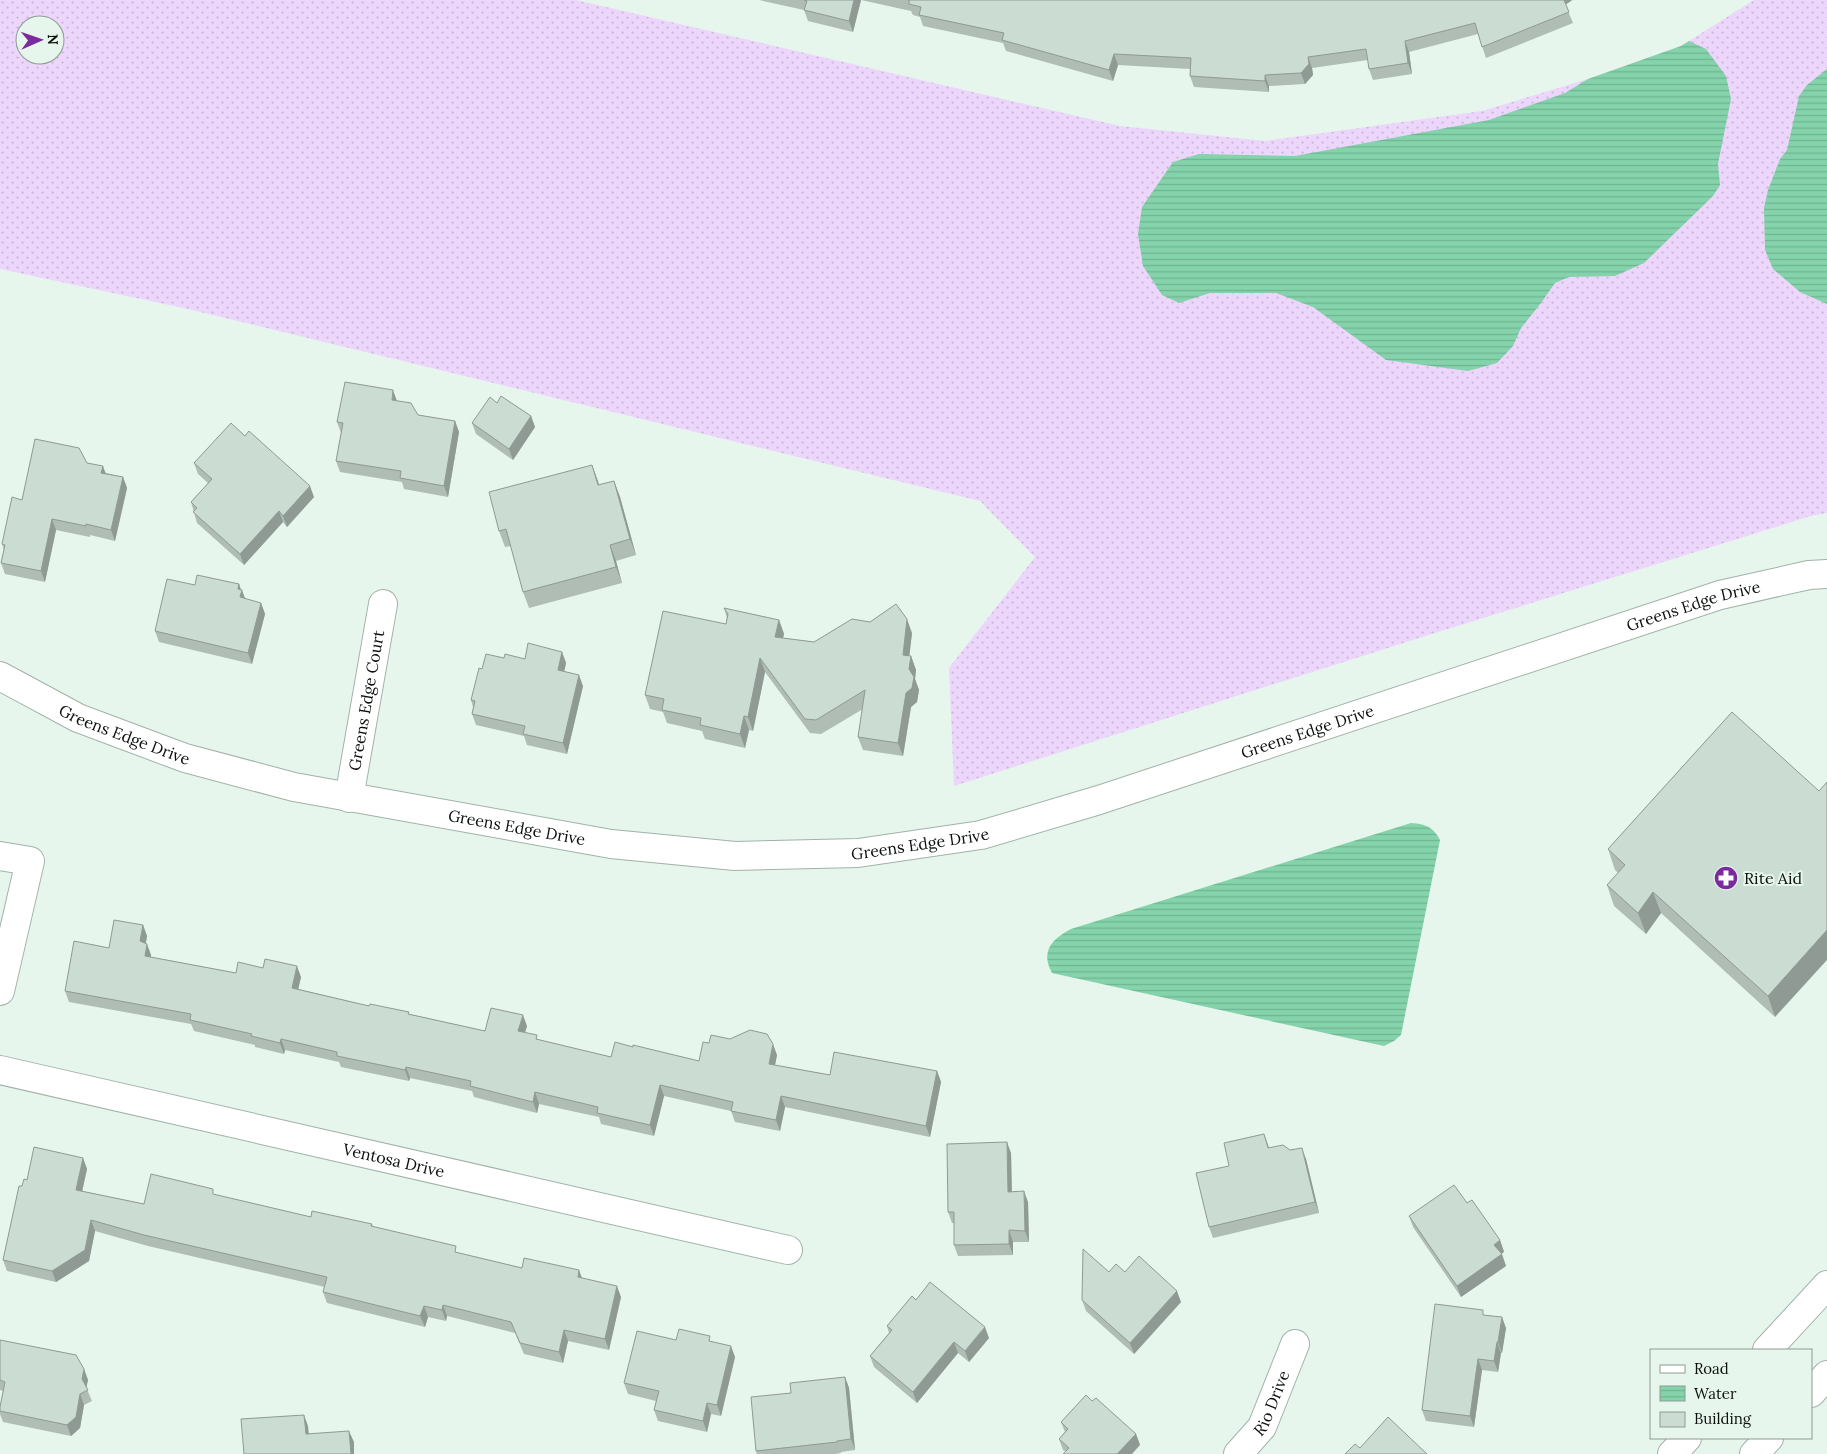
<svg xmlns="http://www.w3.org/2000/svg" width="1827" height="1454" font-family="Lora,serif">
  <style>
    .grass { fill: url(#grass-dots); fill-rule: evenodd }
    .water { fill: url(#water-rules) }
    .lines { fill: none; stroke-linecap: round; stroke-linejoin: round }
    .minor-casing { stroke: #a2b2a9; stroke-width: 30 }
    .major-casing { stroke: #a2b2a9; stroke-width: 30 }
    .minor { stroke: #fff; stroke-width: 28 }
    .major { stroke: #fff; stroke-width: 28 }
    .wall { fill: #afbdb5 }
    .shaded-wall { fill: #8e9a93 }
    .building { fill: #cbdcd2; stroke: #8e9a93 }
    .labels { text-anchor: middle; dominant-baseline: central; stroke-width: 4; stroke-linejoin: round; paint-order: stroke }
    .street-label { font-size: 16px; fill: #0b100d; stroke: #e6f6ed }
    .poi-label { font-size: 16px; fill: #0b100d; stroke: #e6f6ed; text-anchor: start }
  </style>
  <defs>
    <pattern id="grass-dots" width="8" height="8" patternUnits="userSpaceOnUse" patternTransform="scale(1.25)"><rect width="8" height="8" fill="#edd6fb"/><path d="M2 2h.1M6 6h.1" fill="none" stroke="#cab7d6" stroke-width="1.8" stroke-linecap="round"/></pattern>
    <pattern id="water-rules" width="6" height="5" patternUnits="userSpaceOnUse" patternTransform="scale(1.25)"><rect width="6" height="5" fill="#84d3ab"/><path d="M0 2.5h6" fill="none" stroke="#71b492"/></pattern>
  </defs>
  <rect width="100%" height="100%" fill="#e6f6ed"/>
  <path class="grass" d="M0,0H576L1120,126L1265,141L1482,111L1588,79L1681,46L1754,0H1827V513L1811,516L1419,638L954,786L949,668L1035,557L980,501L188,309L0,269ZM25,25H55V55H25Z"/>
  <g class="water">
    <polygon points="1689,41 1706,49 1726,76 1731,99 1718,164 1720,185 1713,196 1644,263 1615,276 1569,277 1555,283 1541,303 1521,328 1513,346 1497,363 1468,371 1386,360 1313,307 1276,293 1210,293 1179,303 1162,295 1143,266 1138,234 1142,207 1173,162 1199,154 1295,156 1489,120 1565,93 1588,79 1681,46"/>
    <polygon points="1827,69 1827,304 1800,292 1773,269 1765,250 1764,208 1768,190 1780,159 1787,150 1799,96 1807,85"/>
    <path d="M1411,823C1426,824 1433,827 1440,840L1401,1035L1394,1041L1384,1046L1052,973C1040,951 1052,939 1071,929Z"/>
  </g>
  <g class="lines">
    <g class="minor-casing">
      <g id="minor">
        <path id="s1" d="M0,676L78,718L185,758L294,787L611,844L735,856L858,853L981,835L1099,800L1720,595L1809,575L1827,574"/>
        <path id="s2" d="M349,798L383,604"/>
        <polyline points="0,856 30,861 0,991"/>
        <path id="s3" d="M0,1070L788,1250"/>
        <path id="s4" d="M1238,1454L1262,1427L1295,1344"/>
      </g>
    </g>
    <g class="major-casing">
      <g id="major">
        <polyline points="1767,1350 1827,1285"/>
        <polyline points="1811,1393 1827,1375"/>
        <polyline points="1672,1454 1687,1438"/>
        <polyline points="1754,1454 1769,1438"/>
      </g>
    </g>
    <use href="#minor" class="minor"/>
    <use href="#major" class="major"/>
  </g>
  <g class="wall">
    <polygon points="759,0 861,0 853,32 808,21 804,10"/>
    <polygon points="861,0 1573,0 1565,4 1573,23 1486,58 1478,34 1409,52 1412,74 1373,80 1369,69 1368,60 1312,68 1313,75 1305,84 1269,86 1269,92 1194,87 1190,76 1190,69 1118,65 1113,81 1006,51 1003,43 923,26 920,17 913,15 911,11"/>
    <polygon points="397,401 418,415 455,421 459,432 448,497 404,489 402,482 340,472 336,461 341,433 337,422"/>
    <polygon points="497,403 531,416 535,427 513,460 476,434 472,423"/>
    <polygon points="87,463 106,473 123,477 127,488 115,541 90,535 90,537 56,530 45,582 5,574 1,563 4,550 2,544"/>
    <polygon points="194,463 314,497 287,527 283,522 244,565 197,523 191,502 208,483 198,474"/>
    <polygon points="592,465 599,485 614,481 620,497 636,555 616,561 622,583 529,608 523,592 511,546 505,547 499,531"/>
    <polygon points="239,584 245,599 261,603 265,614 252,664 159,642 155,631 195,585"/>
    <polygon points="724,608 779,620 784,634 783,638 814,642 912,633 909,656 911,656 916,670 915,679 919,690 917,702 911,707 903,756 863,750 858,737 863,709 821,734 810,733 765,672 753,731 749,730 745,748 705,739 702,731 667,723 663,712 650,709 645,695 726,624 727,618"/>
    <polygon points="562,652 566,663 564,672 583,686 567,754 527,745 524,736 476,725 472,714 473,707 471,700 482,669 504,658 525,659"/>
    <polygon points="1732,712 1775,1017 1661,913 1646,934 1614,906 1607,885 1618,873 1615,870 1608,849"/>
    <polygon points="143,925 147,936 146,943 151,955 151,957 236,973 301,977 298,989 369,1006 409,1012 409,1014 485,1031 527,1026 525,1033 539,1040 611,1057 633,1047 699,1061 777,1055 775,1065 830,1075 937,1071 941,1082 930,1137 785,1107 780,1131 735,1122 731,1111 664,1096 654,1136 601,1124 599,1117 539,1104 537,1113 474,1097 472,1091 410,1078 409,1081 341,1067 339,1062 285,1050 284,1054 255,1047 255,1045 194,1031 191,1024 69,1002 65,991 109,948"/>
    <polygon points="1264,1134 1269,1148 1290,1150 1306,1159 1319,1213 1213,1238 1209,1227 1229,1166"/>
    <polygon points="1011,1153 1012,1192 1028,1202 1029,1242 1013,1242 1013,1255 958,1256 954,1245 954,1223 952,1223 948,1212"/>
    <polygon points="83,1158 87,1169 82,1191 144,1204 216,1195 311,1217 372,1224 373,1227 458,1253 522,1268 582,1278 621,1297 609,1350 568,1341 563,1363 524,1354 515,1333 447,1316 446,1321 428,1317 425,1327 327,1303 323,1292 325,1287 148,1246 95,1231 89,1261 56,1282 7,1271 3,1260 22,1186 27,1180"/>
    <polygon points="1467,1203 1500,1240 1504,1252 1501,1254 1506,1266 1461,1297 1413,1227 1409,1216"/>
    <polygon points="1109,1272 1181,1302 1134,1354 1086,1311 1082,1300"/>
    <polygon points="916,1300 989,1338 969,1362 958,1353 917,1403 874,1367 870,1356 889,1333 887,1326"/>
    <polygon points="1485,1315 1506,1328 1502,1353 1501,1353 1498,1372 1482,1370 1474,1427 1426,1421 1422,1410"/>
    <polygon points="0,1340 84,1369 88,1380 86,1387 92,1401 84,1405 80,1428 71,1436 3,1422 0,1414 0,1407 3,1391 0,1390"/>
    <polygon points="676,1340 712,1341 735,1357 721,1416 711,1414 707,1432 658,1421 654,1410 656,1401 628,1394 624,1383"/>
    <polygon points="845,1377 849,1388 855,1450 841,1452 841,1453 835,1454 757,1454 756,1451 791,1393"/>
    <polygon points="1092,1401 1136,1434 1140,1445 1065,1451 1063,1450 1059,1439 1065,1432 1061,1422"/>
  </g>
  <g class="shaded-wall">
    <polygon points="854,0 861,0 853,32 849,21"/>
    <polygon points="1563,0 1571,0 1571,1 1565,5"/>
    <polygon points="1405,41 1409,52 1412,74 1408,63"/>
    <polygon points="1114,54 1118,65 1113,81 1109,70"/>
    <polygon points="1308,57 1312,68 1313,75 1305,84 1301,73"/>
    <polygon points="1265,75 1269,86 1269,92 1265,81"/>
    <polygon points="393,390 397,401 392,400"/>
    <polygon points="531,416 535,427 513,460 509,449"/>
    <polygon points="455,421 459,432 448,497 444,486"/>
    <polygon points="592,465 598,481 603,501 598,485"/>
    <polygon points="103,466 107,477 101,473"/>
    <polygon points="123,477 127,488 115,541 111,530"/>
    <polygon points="614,481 620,497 636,555 630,539"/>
    <polygon points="310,486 314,497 287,527 283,516"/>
    <polygon points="279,511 283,522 244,565 240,554"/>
    <polygon points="52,519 56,530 45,582 41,571"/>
    <polygon points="610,545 616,561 622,583 616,567"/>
    <polygon points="239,584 241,591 242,590 246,601 240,597 238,589"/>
    <polygon points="261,603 265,614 252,664 248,653"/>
    <polygon points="907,619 912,633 908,668 903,655"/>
    <polygon points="779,620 784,634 780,650 775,637"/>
    <polygon points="562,652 566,663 562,681 558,670"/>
    <polygon points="911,656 916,670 915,679 919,690 917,702 911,707 903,756 898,743"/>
    <polygon points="760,658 765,672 753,731 748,717"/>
    <polygon points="579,675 583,686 567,754 563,743"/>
    <polygon points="744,716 749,730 745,748 740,734"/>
    <polygon points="1653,892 1661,913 1646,934 1638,913"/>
    <polygon points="143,925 147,936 144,952 140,941"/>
    <polygon points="1827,930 1827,960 1775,1017 1768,996"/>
    <polygon points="147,944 151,955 149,967 145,956"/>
    <polygon points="297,966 301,977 296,999 292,988"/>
    <polygon points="523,1015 527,1026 522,1042 518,1031"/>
    <polygon points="281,1039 285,1050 284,1054 280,1043"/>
    <polygon points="773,1044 777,1055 773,1075 769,1064"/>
    <polygon points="406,1067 410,1078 409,1081 405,1070"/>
    <polygon points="937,1071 941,1082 930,1137 926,1126"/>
    <polygon points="660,1085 664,1096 654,1136 650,1125"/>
    <polygon points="535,1092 539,1104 537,1113 533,1102"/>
    <polygon points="781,1096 785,1107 780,1131 776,1120"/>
    <polygon points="1264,1134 1268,1145 1272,1159 1268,1148"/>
    <polygon points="1007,1142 1011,1153 1012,1203 1008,1192"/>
    <polygon points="1302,1148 1306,1159 1319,1213 1315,1202"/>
    <polygon points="83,1158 87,1169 80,1201 76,1190"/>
    <polygon points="1024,1191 1028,1202 1029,1242 1025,1231"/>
    <polygon points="91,1220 95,1231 89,1261 56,1282 52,1271"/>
    <polygon points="1009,1230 1013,1242 1013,1255 1009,1244"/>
    <polygon points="1500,1240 1504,1252 1498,1256 1494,1245"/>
    <polygon points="1502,1254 1506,1266 1461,1297 1457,1286"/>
    <polygon points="579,1270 583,1281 578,1277"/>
    <polygon points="617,1286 621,1297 609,1350 605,1339"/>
    <polygon points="1177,1291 1181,1302 1134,1354 1130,1343"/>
    <polygon points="443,1305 447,1316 446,1321 442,1310"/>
    <polygon points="424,1306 428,1317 425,1327 420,1316"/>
    <polygon points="1502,1317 1506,1328 1502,1353 1498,1342"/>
    <polygon points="985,1327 989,1338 969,1362 965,1351"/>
    <polygon points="564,1330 568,1341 563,1363 559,1352"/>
    <polygon points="954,1342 958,1353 917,1403 913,1392"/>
    <polygon points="1497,1342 1501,1353 1498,1372 1494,1361"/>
    <polygon points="731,1346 735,1357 721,1416 717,1405"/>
    <polygon points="1478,1359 1482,1370 1474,1427 1470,1416"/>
    <polygon points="84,1369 88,1380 86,1390 82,1379"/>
    <polygon points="845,1377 849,1388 855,1450 851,1439"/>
    <polygon points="80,1394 84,1405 80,1428 71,1436 67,1425"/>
    <polygon points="707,1403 711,1414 707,1432 703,1421"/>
    <polygon points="304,1415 308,1426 310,1445 306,1434"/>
    <polygon points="349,1431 354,1442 354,1454 351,1454"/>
    <polygon points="1136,1434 1140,1445 1132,1454 1117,1454"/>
  </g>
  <g class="building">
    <polygon points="804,0 854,0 849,21 804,10 807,1"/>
    <polygon points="908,0 1564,0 1569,12 1482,47 1475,23 1405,41 1408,63 1369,69 1366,49 1308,57 1309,64 1301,73 1265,75 1265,81 1190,76 1191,58 1114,54 1109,70 1002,40 1004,33 919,15 921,7 909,4 909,0"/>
    <polygon points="345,382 393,390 392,400 411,403 418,415 455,421 444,486 400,478 401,471 336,461 343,423 337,422"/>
    <polygon points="501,396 531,416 509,449 472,423 490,397 497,403"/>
    <polygon points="231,423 245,436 249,431 310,486 283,516 279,511 240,554 193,512 197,508 191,502 212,479 194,463"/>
    <polygon points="35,439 79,448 87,463 103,466 101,473 123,477 111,530 86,524 86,526 52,519 41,571 1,563 5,545 2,544 12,497 22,500"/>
    <polygon points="592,465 598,485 614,481 630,539 610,545 616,567 523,592 506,529 499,531 489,492"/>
    <polygon points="197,575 239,584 238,589 242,590 240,597 261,603 248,653 155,631 167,579 195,585"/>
    <polygon points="896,604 907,619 903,655 911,656 909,669 914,677 912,688 906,693 898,743 858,737 865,690 816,720 805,719 760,658 748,717 744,716 740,734 700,725 701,718 662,710 664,699 645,695 663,611 726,624 728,614 724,608 779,620 775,637 814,642 852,619 870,622"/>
    <polygon points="528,643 562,652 558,670 579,675 563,743 523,734 525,726 472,714 475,701 471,700 479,668 482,669 486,654 504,658 505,654 525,659"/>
    <polygon points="1732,712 1819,791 1827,782 1827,930 1768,996 1653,892 1638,913 1607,885 1625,865 1608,849"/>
    <polygon points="114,920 143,925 140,941 147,944 145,956 236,973 238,962 263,968 265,959 297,966 292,988 369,1006 370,1004 409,1012 408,1014 485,1031 491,1008 523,1015 518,1031 537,1035 536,1039 611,1057 615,1042 633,1047 633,1045 699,1061 703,1042 709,1043 711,1035 730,1039 750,1030 767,1034 773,1044 769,1064 830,1075 834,1052 937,1071 926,1126 781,1096 776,1120 731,1111 733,1102 660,1085 650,1125 597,1113 598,1107 535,1092 533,1102 470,1086 471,1081 406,1067 405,1070 337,1056 337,1052 281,1039 280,1043 251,1036 252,1034 190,1020 191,1014 65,991 74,941 109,948"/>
    <polygon points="1264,1134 1268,1148 1283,1145 1290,1150 1302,1148 1315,1202 1209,1227 1196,1173 1229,1166 1224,1143"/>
    <polygon points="1007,1142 1008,1192 1024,1191 1025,1231 1009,1230 1009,1244 954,1245 954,1212 948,1212 947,1144"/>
    <polygon points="34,1147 83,1158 76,1190 144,1204 151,1174 213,1189 213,1194 311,1217 312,1211 372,1224 371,1226 456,1246 455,1252 522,1268 524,1258 579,1270 578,1277 617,1286 605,1339 564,1330 559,1352 520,1343 511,1322 443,1305 442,1310 424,1306 420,1316 323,1292 327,1277 144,1235 91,1220 85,1250 52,1271 3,1260 19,1186 22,1186 24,1179 27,1180"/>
    <polygon points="1454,1185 1467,1203 1472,1200 1500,1240 1494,1245 1502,1254 1457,1286 1409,1216"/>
    <polygon points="1083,1249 1109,1272 1116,1264 1125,1272 1139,1256 1177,1291 1130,1343 1082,1300"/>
    <polygon points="930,1282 985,1327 965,1351 954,1342 913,1392 870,1356 892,1330 887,1326 912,1296 916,1300"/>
    <polygon points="1435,1304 1483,1310 1483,1315 1502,1317 1498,1342 1497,1342 1494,1361 1478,1359 1470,1416 1422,1410"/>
    <polygon points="679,1329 710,1336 709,1341 731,1346 717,1405 707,1403 703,1421 654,1410 659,1391 624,1383 637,1331 676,1340"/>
    <polygon points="0,1340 76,1355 84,1369 82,1379 88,1390 80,1394 76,1417 67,1425 0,1411 0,1407 5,1382 0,1380"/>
    <polygon points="845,1377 851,1439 837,1441 837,1442 756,1451 751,1397 791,1393 790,1383"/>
    <polygon points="1086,1395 1092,1401 1096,1398 1136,1434 1117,1454 1063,1454 1069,1448 1059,1439 1068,1429 1061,1422"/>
    <polygon points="304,1415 306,1434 349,1431 351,1454 244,1454 241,1419"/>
    <polygon points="1388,1417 1427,1454 1345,1454 1355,1444 1360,1448"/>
  </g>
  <defs>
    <g id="pharmacy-disc" transform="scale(1.25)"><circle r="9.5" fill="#7a2b9d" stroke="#e6f6ed"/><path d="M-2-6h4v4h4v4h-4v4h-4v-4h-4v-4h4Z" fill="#fff"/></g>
  </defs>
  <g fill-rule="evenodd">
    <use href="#pharmacy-disc" x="1726" y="878"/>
  </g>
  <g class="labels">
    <g class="street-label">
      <text stroke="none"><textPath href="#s1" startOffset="1758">Greens Edge Drive</textPath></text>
      <text stroke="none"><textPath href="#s2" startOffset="99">Greens Edge Court</textPath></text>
      <text stroke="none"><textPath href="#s1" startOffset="1352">Greens Edge Drive</textPath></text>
      <text stroke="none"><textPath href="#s1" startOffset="138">Greens Edge Drive</textPath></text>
      <text stroke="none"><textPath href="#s1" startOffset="542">Greens Edge Drive</textPath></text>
      <text stroke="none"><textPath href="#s1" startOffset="948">Greens Edge Drive</textPath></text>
      <text stroke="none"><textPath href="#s3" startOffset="404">Ventosa Drive</textPath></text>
      <text stroke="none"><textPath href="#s4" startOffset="62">Rio Drive</textPath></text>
    </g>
    <g class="poi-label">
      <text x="1744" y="878">Rite Aid</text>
    </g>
  </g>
  <rect x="1650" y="1349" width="162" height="90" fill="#e6f6ed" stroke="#8e9a93"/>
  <rect x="1660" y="1365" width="25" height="8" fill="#ffffff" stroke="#8e9a93"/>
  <text x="1694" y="1374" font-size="15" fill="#0b100d">Road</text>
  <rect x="1660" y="1386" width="25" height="15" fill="url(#water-rules)" stroke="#8e9a93"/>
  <text x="1694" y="1399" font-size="15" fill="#0b100d">Water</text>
  <rect x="1660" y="1412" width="25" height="15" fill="#cbdcd2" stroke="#8e9a93"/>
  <text x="1694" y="1424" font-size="15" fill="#0b100d">Building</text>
  <g transform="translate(40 40) rotate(88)"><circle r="24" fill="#e6f6ed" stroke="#8e9a93"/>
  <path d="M0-4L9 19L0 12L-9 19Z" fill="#7a2b9d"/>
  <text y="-8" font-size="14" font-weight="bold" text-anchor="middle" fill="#0b100d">N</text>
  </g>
</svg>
